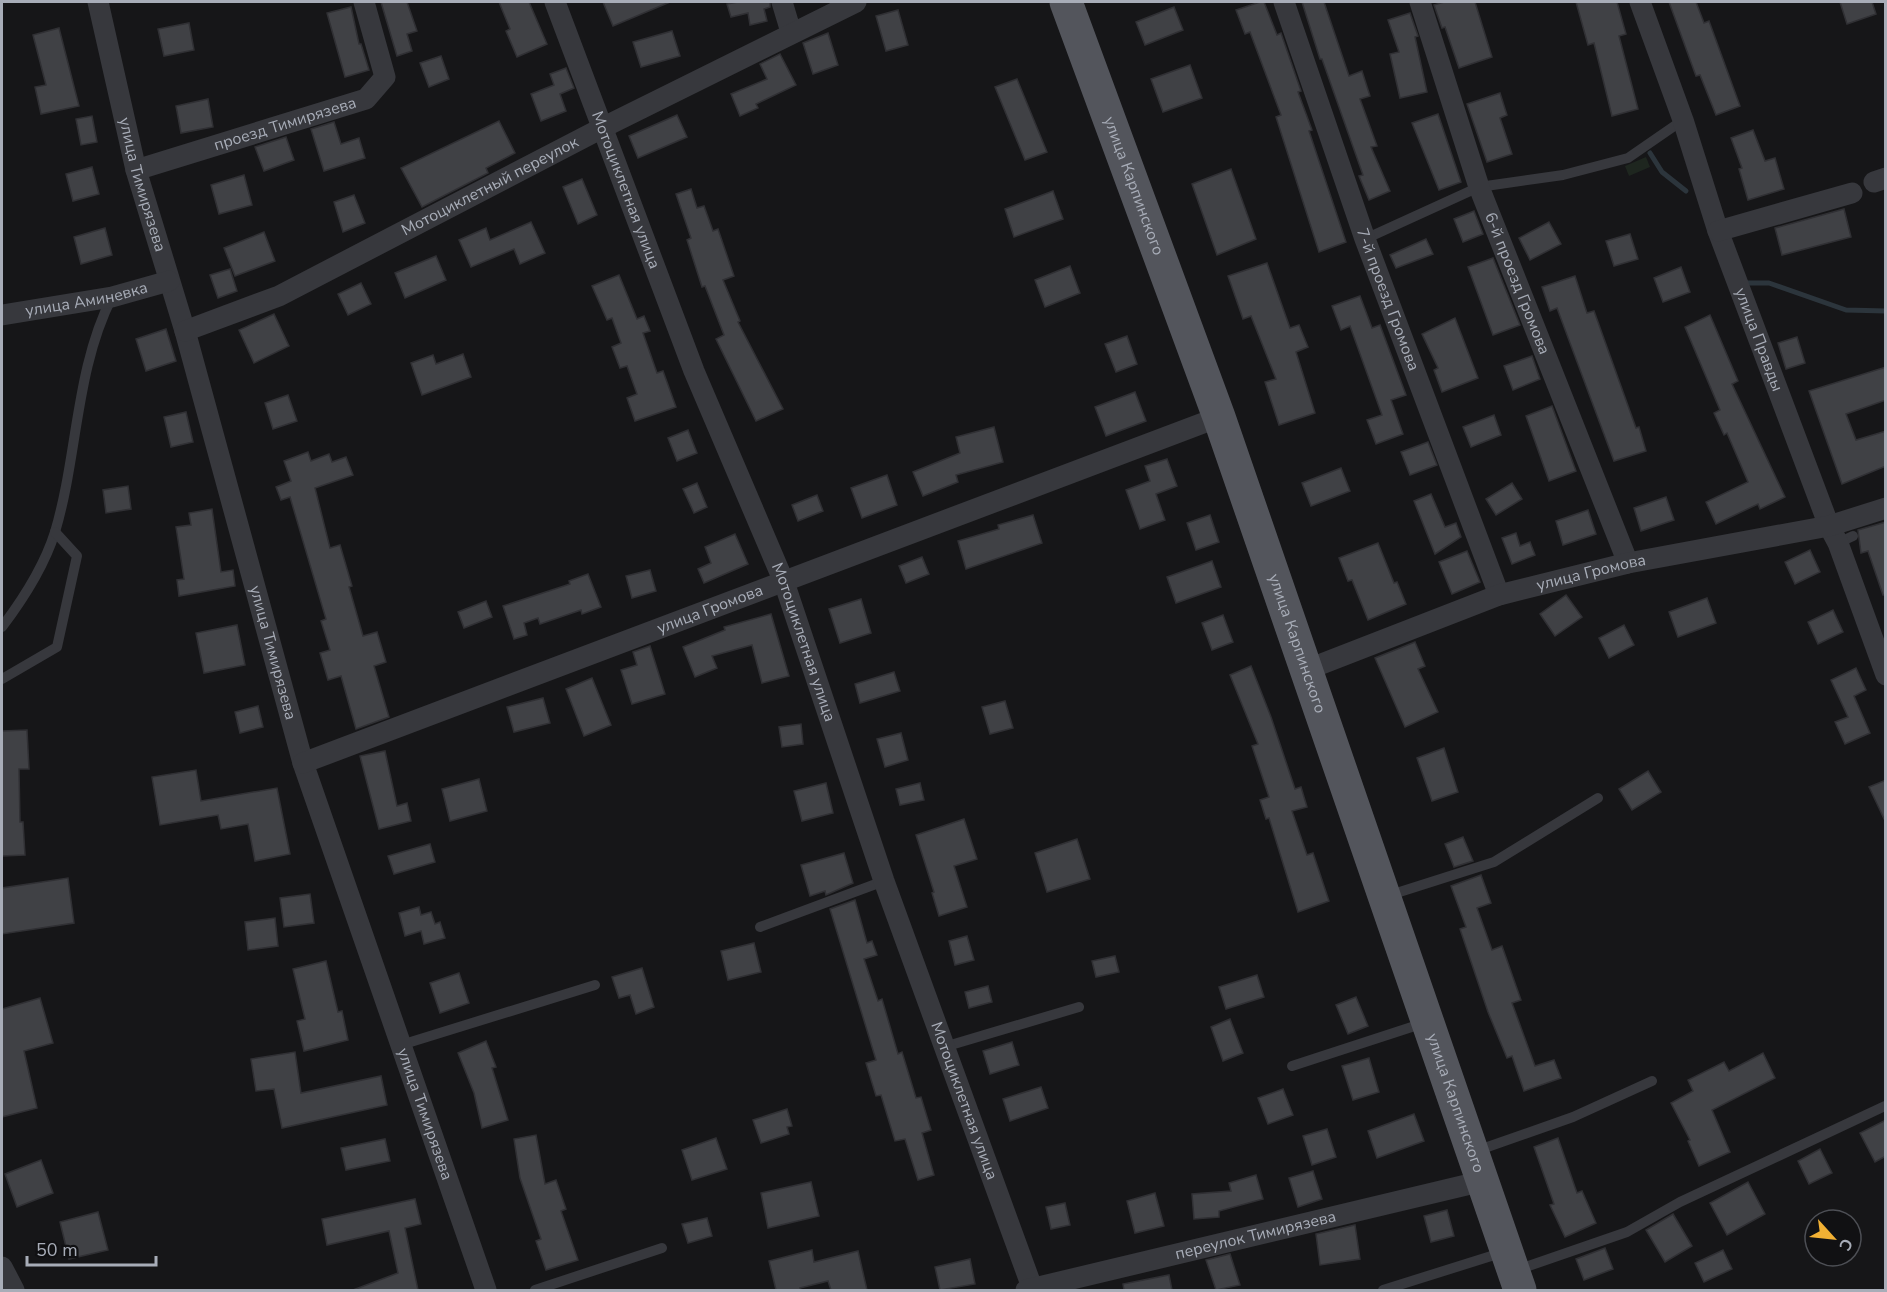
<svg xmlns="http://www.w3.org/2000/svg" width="1887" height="1292" font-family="'Nunito Sans',sans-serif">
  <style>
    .green { fill: #1e261f }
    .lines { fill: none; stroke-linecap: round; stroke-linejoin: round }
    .stream { stroke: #2c353c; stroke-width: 5 }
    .building { fill: #404145; stroke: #303034; stroke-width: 1.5 }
    .lane { stroke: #37383d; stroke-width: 10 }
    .street { stroke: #37383d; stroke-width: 21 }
    .primary { stroke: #53555c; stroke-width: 33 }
    .labels { text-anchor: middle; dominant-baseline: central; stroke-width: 5; stroke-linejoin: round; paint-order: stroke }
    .street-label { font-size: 16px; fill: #a8adb8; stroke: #111113 }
  </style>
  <rect width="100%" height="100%" fill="#161618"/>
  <polygon class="green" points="1646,157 1650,167 1629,176 1625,166"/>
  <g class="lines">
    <g class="stream">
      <polyline points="1650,153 1662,172 1686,191"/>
      <polyline points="1744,283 1769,283 1846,310 1886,311"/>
    </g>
  </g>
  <g class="building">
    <polygon points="381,2 407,2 417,31 407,34 412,51 397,56"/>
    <polygon points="499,2 529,2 547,44 517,57 506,31 510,29"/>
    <polygon points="603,2 670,2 613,26"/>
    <polygon points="738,2 770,2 770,7 764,9 767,21 750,25 748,13 731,17 727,4"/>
    <polygon points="1260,2 1264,2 1277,35 1281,33 1301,91 1298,92 1312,130 1309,131 1346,242 1319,252 1276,117 1281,115 1250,32 1245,34 1236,10"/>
    <polygon points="1302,2 1324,2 1349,76 1362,71 1370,96 1360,99 1377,146 1371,147 1390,191 1369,200 1359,176 1363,175 1322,59 1320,59"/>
    <polygon points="1444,2 1475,2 1492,57 1459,68 1445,27 1442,28 1434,5"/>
    <polygon points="1576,2 1617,2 1626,34 1619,36 1638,109 1612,116 1594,43 1588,45"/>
    <polygon points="1669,2 1696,2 1704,23 1709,21 1740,106 1716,115 1700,75 1696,76"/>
    <polygon points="1840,2 1872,2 1876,14 1847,24"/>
    <polygon points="351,7 359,44 361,44 369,70 345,77 327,13"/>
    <polygon points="1174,7 1183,30 1145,45 1136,22"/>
    <polygon points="898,10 908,45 886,51 876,16"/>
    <polygon points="1410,13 1418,36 1415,37 1427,92 1400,98 1390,54 1399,52 1388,20"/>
    <polygon points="189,23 194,50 164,56 158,29"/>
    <polygon points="59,28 79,106 41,114 35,87 46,85 33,35"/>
    <polygon points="672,31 680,56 641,67 633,42"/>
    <polygon points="828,33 838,65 813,74 803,43"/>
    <polygon points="780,54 796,85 756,104 758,108 740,116 731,94 767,79 760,64"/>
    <polygon points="441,56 449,79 429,87 420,63"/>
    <polygon points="1190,65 1202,98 1163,112 1151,79"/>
    <polygon points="566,68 574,88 560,94 566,111 541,121 531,94 554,85 550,74"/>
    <polygon points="1017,79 1047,152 1025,160 995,87"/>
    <polygon points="1500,93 1507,115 1500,118 1512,154 1487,162 1467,104"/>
    <polygon points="208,99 213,127 181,133 176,106"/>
    <polygon points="1438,114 1461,182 1439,190 1412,123"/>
    <polygon points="677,115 687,137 638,158 629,136"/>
    <polygon points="92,116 97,142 81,145 76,119"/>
    <polygon points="499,121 515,153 486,168 488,173 422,207 401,168"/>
    <polygon points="334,122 341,144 359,138 365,158 324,171 311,129"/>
    <polygon points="1753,130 1765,161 1775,158 1784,189 1748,200 1739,169 1742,168 1731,138"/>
    <polygon points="286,137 294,160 264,171 255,147"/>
    <polygon points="92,167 99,194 73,201 66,174"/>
    <polygon points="1231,169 1256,239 1217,255 1192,184"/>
    <polygon points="244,175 252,205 219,214 211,185"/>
    <polygon points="582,179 597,215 578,224 563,187"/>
    <polygon points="691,189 697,208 704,206 713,231 718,229 734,276 723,280 740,321 738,322 783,409 756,421 716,339 724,335 705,286 702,287 687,240 691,238 676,194"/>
    <polygon points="1053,191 1063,219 1014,237 1005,209"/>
    <polygon points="354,195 365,223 343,232 334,202"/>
    <polygon points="1844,209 1851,237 1782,255 1775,228"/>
    <polygon points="1474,211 1483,234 1463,242 1454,219"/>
    <polygon points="531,222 545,253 520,264 514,249 471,267 459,240 486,228 490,240"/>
    <polygon points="1549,222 1561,244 1530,260 1519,238"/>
    <polygon points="105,228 112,255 81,264 74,237"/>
    <polygon points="264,232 275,261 235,276 224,248"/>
    <polygon points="1630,234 1638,259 1614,266 1606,241"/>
    <polygon points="1426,239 1433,254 1396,268 1390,255"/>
    <polygon points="436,256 446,280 405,298 395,273"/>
    <polygon points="1493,258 1520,325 1493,335 1468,267"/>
    <polygon points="1267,263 1290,328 1299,325 1308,347 1296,352 1315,413 1279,425 1265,382 1276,379 1251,316 1243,319 1228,276"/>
    <polygon points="1070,266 1080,293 1045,307 1035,280"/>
    <polygon points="1681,267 1690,292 1663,302 1654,278"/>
    <polygon points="230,269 237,291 218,298 210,275"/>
    <polygon points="619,275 637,319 644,316 650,331 643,333 657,373 663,371 676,407 635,421 627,398 637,394 627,366 620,368 612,347 621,343 612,318 607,320 592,286"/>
    <polygon points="1575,276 1587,313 1594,311 1636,428 1639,427 1646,451 1614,461 1557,308 1550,311 1542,287"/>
    <polygon points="361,283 371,304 348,315 338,294"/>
    <polygon points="1360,296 1372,328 1380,325 1406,395 1391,400 1403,434 1376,444 1367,420 1382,415 1350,326 1341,330 1332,306"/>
    <polygon points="274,314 289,346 254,363 239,330"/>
    <polygon points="1710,315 1738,381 1732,384 1785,497 1760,509 1758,504 1716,524 1706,502 1748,482 1727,433 1724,435 1714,413 1720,410 1685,327"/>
    <polygon points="1455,318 1478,378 1442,392 1434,370 1438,368 1422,334"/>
    <polygon points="166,329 176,361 146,371 136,339"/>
    <polygon points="1127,336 1137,364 1116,372 1105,344"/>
    <polygon points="1797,337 1805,363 1786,369 1778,343"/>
    <polygon points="463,354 471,377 422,395 411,363 433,355 436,364"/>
    <polygon points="1532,356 1540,379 1513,390 1504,366"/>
    <polygon points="1886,367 1886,400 1846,414 1856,440 1886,431 1886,466 1842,484 1809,391"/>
    <polygon points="1135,392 1146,421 1106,436 1095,407"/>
    <polygon points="288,395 297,421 273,429 265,403"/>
    <polygon points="1552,406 1576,471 1549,481 1526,416"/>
    <polygon points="186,412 193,442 171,447 164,417"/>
    <polygon points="1494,415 1501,435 1471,447 1463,427"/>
    <polygon points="994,427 1003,462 956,475 958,482 923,496 913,472 960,453 956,437"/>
    <polygon points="688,430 697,453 677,461 668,438"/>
    <polygon points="1428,442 1437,465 1410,475 1401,452"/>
    <polygon points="308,452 311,461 329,454 332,462 346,457 353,475 315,488 330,548 340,545 352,586 349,587 363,636 377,632 386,662 374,666 389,717 356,729 341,676 328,680 320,653 330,650 321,621 326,619 290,497 281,500 276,487 291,481 284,461"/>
    <polygon points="1167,459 1177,486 1156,494 1165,520 1140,529 1126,490 1150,481 1145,466"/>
    <polygon points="1341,468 1350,491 1311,506 1302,483"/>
    <polygon points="887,475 897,505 862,518 851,488"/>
    <polygon points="697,483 707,507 694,513 683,489"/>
    <polygon points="1512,483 1522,499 1496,515 1486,499"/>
    <polygon points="128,486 131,509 106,513 103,490"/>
    <polygon points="1431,494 1445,527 1456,523 1461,537 1435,554 1414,501"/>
    <polygon points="817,495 823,511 798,521 792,505"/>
    <polygon points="1666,497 1674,520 1641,531 1634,508"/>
    <polygon points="212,509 221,572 233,570 235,586 179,596 177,580 184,579 176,527 191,525 189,513"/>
    <polygon points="1588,510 1596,534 1563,545 1556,521"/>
    <polygon points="1033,515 1042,543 966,569 958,541 999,529 998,525"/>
    <polygon points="1210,515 1219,542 1196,550 1187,523"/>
    <polygon points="1886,522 1886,595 1883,595 1868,551 1861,553 1858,530"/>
    <polygon points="1516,533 1520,546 1530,542 1535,555 1512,564 1502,538"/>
    <polygon points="735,534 748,564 704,583 698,569 711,563 705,547"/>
    <polygon points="1378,543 1394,583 1397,582 1406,604 1368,620 1352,580 1348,581 1339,558"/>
    <polygon points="1810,550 1820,572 1795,584 1785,562"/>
    <polygon points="1467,551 1480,582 1452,594 1439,562"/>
    <polygon points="922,557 929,574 906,583 899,566"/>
    <polygon points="1212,561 1221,587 1176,603 1167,577"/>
    <polygon points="650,570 656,591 632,598 626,576"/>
    <polygon points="588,574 601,607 582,614 581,610 540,624 538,618 524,623 527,635 514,639 503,606 570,584 569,581"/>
    <polygon points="1566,595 1582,617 1555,636 1540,614"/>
    <polygon points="1707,598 1716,623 1678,637 1669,612"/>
    <polygon points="861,599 871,633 840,643 829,609"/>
    <polygon points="486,601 492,617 464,628 458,612"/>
    <polygon points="1833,610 1843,632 1818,644 1808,622"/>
    <polygon points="771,614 789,676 762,683 752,645 712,656 717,668 695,677 683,647 725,630 724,627"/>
    <polygon points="1223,615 1233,642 1212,650 1202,623"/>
    <polygon points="237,625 245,665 204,673 196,633"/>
    <polygon points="1624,625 1634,645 1609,658 1599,638"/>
    <polygon points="1415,642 1425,666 1418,669 1438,712 1405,727 1375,658"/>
    <polygon points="650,646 665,694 632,704 621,670 637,665 633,652"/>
    <polygon points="1251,666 1271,717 1295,789 1301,787 1307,807 1292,811 1307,855 1313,853 1329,901 1298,912 1269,818 1266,819 1260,800 1269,797 1252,746 1258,744 1230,675"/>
    <polygon points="1856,668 1866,690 1854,696 1870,733 1845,744 1835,722 1848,717 1831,680"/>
    <polygon points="894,672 900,691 860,703 855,684"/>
    <polygon points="592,678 611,725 584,736 566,689"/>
    <polygon points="543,698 550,723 514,732 507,707"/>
    <polygon points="1005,701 1013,728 990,734 982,707"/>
    <polygon points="258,706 263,727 240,733 235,712"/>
    <polygon points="801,724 803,744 782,747 779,727"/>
    <polygon points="27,730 29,769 19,769 20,822 23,822 25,855 2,856 2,731"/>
    <polygon points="901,733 908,760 885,767 877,739"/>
    <polygon points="1444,748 1458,792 1432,801 1417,758"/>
    <polygon points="385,751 397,806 407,803 411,821 379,829 360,756"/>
    <polygon points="196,770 201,801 277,788 290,854 255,861 248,824 221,829 218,815 160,825 152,777"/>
    <polygon points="1648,771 1661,792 1632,810 1619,789"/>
    <polygon points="479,779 487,811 450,821 442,789"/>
    <polygon points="1886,780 1886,823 1869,787"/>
    <polygon points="826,783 833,813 802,821 794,791"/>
    <polygon points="920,783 924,800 900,805 896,789"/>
    <polygon points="964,819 977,859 954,866 967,907 939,916 932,893 934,892 916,835"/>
    <polygon points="1463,837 1473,861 1454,867 1445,844"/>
    <polygon points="1077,839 1090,879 1047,892 1035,853"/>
    <polygon points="430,844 435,862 394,874 388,856"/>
    <polygon points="844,853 853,883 826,895 825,891 810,896 801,865"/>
    <polygon points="1481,875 1491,903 1477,908 1492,950 1502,946 1521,1000 1512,1003 1535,1066 1554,1060 1561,1078 1524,1091 1512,1056 1507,1058 1488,1012 1460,929 1466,927 1451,886"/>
    <polygon points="68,878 74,923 2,934 2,888"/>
    <polygon points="310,894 314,923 284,927 280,898"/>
    <polygon points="855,900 867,943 872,941 877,955 864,959 878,1001 882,999 898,1054 902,1052 916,1098 921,1097 931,1130 922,1133 934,1175 918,1180 905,1139 895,1141 881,1095 876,1096 866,1063 876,1060 830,909"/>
    <polygon points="419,907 421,915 431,912 435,924 440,922 445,938 424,944 421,931 405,936 399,913"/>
    <polygon points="275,918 278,946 248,950 245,922"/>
    <polygon points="967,936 974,960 955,965 949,941"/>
    <polygon points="754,943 761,972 728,980 721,951"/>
    <polygon points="1115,956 1119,972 1096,977 1092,961"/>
    <polygon points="326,961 338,1012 342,1011 348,1040 304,1051 297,1021 305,1019 293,969"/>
    <polygon points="642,968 654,1007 636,1014 630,995 619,998 612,977"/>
    <polygon points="459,973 469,1003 440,1013 430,983"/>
    <polygon points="1257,975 1264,997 1226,1009 1219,987"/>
    <polygon points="988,986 992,1002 969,1008 965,992"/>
    <polygon points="1356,997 1368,1026 1348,1034 1336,1005"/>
    <polygon points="40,998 53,1043 24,1051 37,1108 2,1117 2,1009"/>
    <polygon points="1230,1019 1243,1053 1223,1061 1211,1027"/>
    <polygon points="486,1041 496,1067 492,1068 508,1120 482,1128 474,1093 458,1053"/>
    <polygon points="1012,1042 1019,1065 990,1074 983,1051"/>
    <polygon points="295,1052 301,1093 381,1076 387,1105 282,1128 274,1089 256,1091 251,1059"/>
    <polygon points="1763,1053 1775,1078 1712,1110 1730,1152 1699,1166 1688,1141 1690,1140 1671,1103 1693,1091 1688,1080 1724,1062 1729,1071"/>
    <polygon points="1369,1058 1379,1092 1353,1100 1342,1066"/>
    <polygon points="1041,1087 1048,1108 1010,1121 1003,1099"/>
    <polygon points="1283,1089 1293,1115 1268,1124 1258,1098"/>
    <polygon points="787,1109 792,1126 787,1127 789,1134 761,1143 753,1120"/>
    <polygon points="1414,1114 1424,1141 1377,1158 1368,1131"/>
    <polygon points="1886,1120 1886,1156 1875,1162 1860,1133"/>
    <polygon points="1327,1129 1336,1157 1312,1165 1303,1136"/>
    <polygon points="536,1135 545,1184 556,1180 566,1209 561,1211 578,1260 546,1270 536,1241 541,1239 520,1178 514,1139"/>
    <polygon points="716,1138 727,1169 692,1180 682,1150"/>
    <polygon points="1558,1138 1577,1193 1582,1191 1596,1223 1565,1237 1550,1205 1554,1204 1534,1147"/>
    <polygon points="385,1139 390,1161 346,1170 341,1148"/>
    <polygon points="1820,1149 1832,1173 1809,1184 1798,1161"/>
    <polygon points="41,1160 53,1193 17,1207 5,1174"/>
    <polygon points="1313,1171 1322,1199 1298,1207 1289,1178"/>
    <polygon points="1256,1175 1263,1199 1219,1211 1219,1217 1194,1219 1192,1194 1231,1191 1229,1183"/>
    <polygon points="811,1182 819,1216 768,1228 761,1193"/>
    <polygon points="1748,1182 1765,1214 1727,1235 1710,1203"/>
    <polygon points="1155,1193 1164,1226 1135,1233 1127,1201"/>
    <polygon points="415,1199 421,1224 405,1228 418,1290 353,1290 398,1273 389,1231 327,1245 322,1219"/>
    <polygon points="1065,1203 1070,1225 1051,1229 1046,1207"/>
    <polygon points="1447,1210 1454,1236 1431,1242 1424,1216"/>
    <polygon points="98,1212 108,1250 69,1259 60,1222"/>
    <polygon points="1673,1214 1692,1246 1665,1262 1646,1230"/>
    <polygon points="707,1218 712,1236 688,1243 682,1224"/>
    <polygon points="1355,1225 1360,1259 1320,1265 1316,1234"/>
    <polygon points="1605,1248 1613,1269 1584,1280 1576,1259"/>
    <polygon points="812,1250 814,1262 858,1251 867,1290 831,1290 828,1281 800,1288 801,1290 776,1290 769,1261"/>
    <polygon points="1723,1250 1732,1269 1704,1282 1695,1263"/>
    <polygon points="1230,1254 1240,1285 1216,1290 1206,1260"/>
    <polygon points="970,1259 975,1284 940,1290 935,1267"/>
    <polygon points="1169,1275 1172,1290 1124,1290 1123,1284"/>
  </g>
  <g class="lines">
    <g class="lane">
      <polyline points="1365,239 1479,187 1563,175 1628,158 1683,120"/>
      <polyline points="1838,543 1853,536"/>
      <path d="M2,627C24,598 44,567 55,532C78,455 75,370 112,297"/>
      <polyline points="2,679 57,647 77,556 55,532"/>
      <polyline points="1387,896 1494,862 1598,798"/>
      <polyline points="760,927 884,881"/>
      <polyline points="401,1045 595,985"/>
      <polyline points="944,1047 1079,1007"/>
      <polyline points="1292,1066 1424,1023"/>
      <polyline points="1476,1151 1573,1117 1652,1081"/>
      <polyline points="1517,1270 1627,1232 1680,1202 1885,1106"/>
      <polyline points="535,1290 662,1248"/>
      <polyline points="1383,1290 1504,1252"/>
    </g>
    <g class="street">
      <path id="s1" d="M98,2L136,170L185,331L303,763L486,1290"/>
      <path id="s2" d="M555,2L694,371L784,582L884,881L1033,1290"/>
      <polyline points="782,2 791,32"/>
      <path id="s3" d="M1284,2L1365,239L1499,595"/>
      <path id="s4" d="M1420,2L1479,187L1628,563"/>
      <path id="s5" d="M1640,2L1683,120L1718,231L1829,526L1838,543L1886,675"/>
      <path id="s6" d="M136,170L366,99L385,77L364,2"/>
      <polyline points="1874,182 1886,178"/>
      <polyline points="1718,231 1852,193"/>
      <path id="s7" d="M2,315L112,297L169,281"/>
      <path id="s8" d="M185,331L279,296L604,127L856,2"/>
      <path id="s9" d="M1306,670L1499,595L1628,563L1829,526L1886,508"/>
      <path id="s10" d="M303,763L1219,417"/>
      <polyline points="2,1267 14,1290"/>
      <path id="s11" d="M1026,1290L1483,1181"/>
    </g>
    <path class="primary" id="s12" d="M1066,2L1219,417L1520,1290"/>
  </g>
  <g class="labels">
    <g class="street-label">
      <text stroke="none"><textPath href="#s6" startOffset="156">проезд Тимирязева</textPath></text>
      <text stroke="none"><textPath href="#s1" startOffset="188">улица Тимирязева</textPath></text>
      <text stroke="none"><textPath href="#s8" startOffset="338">Мотоциклетный переулок</textPath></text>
      <text stroke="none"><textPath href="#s12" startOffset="196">улица Карпинского</textPath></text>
      <text stroke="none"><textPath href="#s2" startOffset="201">Мотоциклетная улица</textPath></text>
      <text stroke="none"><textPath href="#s4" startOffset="298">6-й проезд Громова</textPath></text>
      <text stroke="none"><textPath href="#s7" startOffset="86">улица Аминевка</textPath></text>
      <text stroke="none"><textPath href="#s3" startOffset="315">7-й проезд Громова</textPath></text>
      <text stroke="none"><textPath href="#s5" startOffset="358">улица Правды</textPath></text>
      <text stroke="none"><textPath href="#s9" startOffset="302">улица Громова</textPath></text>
      <text stroke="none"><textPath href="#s10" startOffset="435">улица Громова</textPath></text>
      <text stroke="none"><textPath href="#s2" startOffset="687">Мотоциклетная улица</textPath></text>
      <text stroke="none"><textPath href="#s12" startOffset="682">улица Карпинского</textPath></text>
      <text stroke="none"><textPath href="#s1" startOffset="674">улица Тимирязева</textPath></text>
      <text stroke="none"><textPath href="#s2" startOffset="1173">Мотоциклетная улица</textPath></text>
      <text stroke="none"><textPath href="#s12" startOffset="1168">улица Карпинского</textPath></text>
      <text stroke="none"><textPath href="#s1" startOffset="1160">улица Тимирязева</textPath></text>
      <text stroke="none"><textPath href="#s11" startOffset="236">переулок Тимирязева</textPath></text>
    </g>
  </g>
  <rect width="1887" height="1292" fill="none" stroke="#a8adb8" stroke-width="6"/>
  <g transform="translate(1833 1238) rotate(117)"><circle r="28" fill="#111113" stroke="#4d4f55" stroke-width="1.5"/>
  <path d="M0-4.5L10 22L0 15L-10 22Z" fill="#f2b134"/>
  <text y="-9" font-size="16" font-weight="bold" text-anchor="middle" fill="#a8adb8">С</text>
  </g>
  <path d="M27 1256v9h129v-9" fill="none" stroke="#a8adb8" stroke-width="3"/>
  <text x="36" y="1256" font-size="18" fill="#a8adb8" stroke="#111113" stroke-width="4.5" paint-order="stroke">50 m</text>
</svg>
